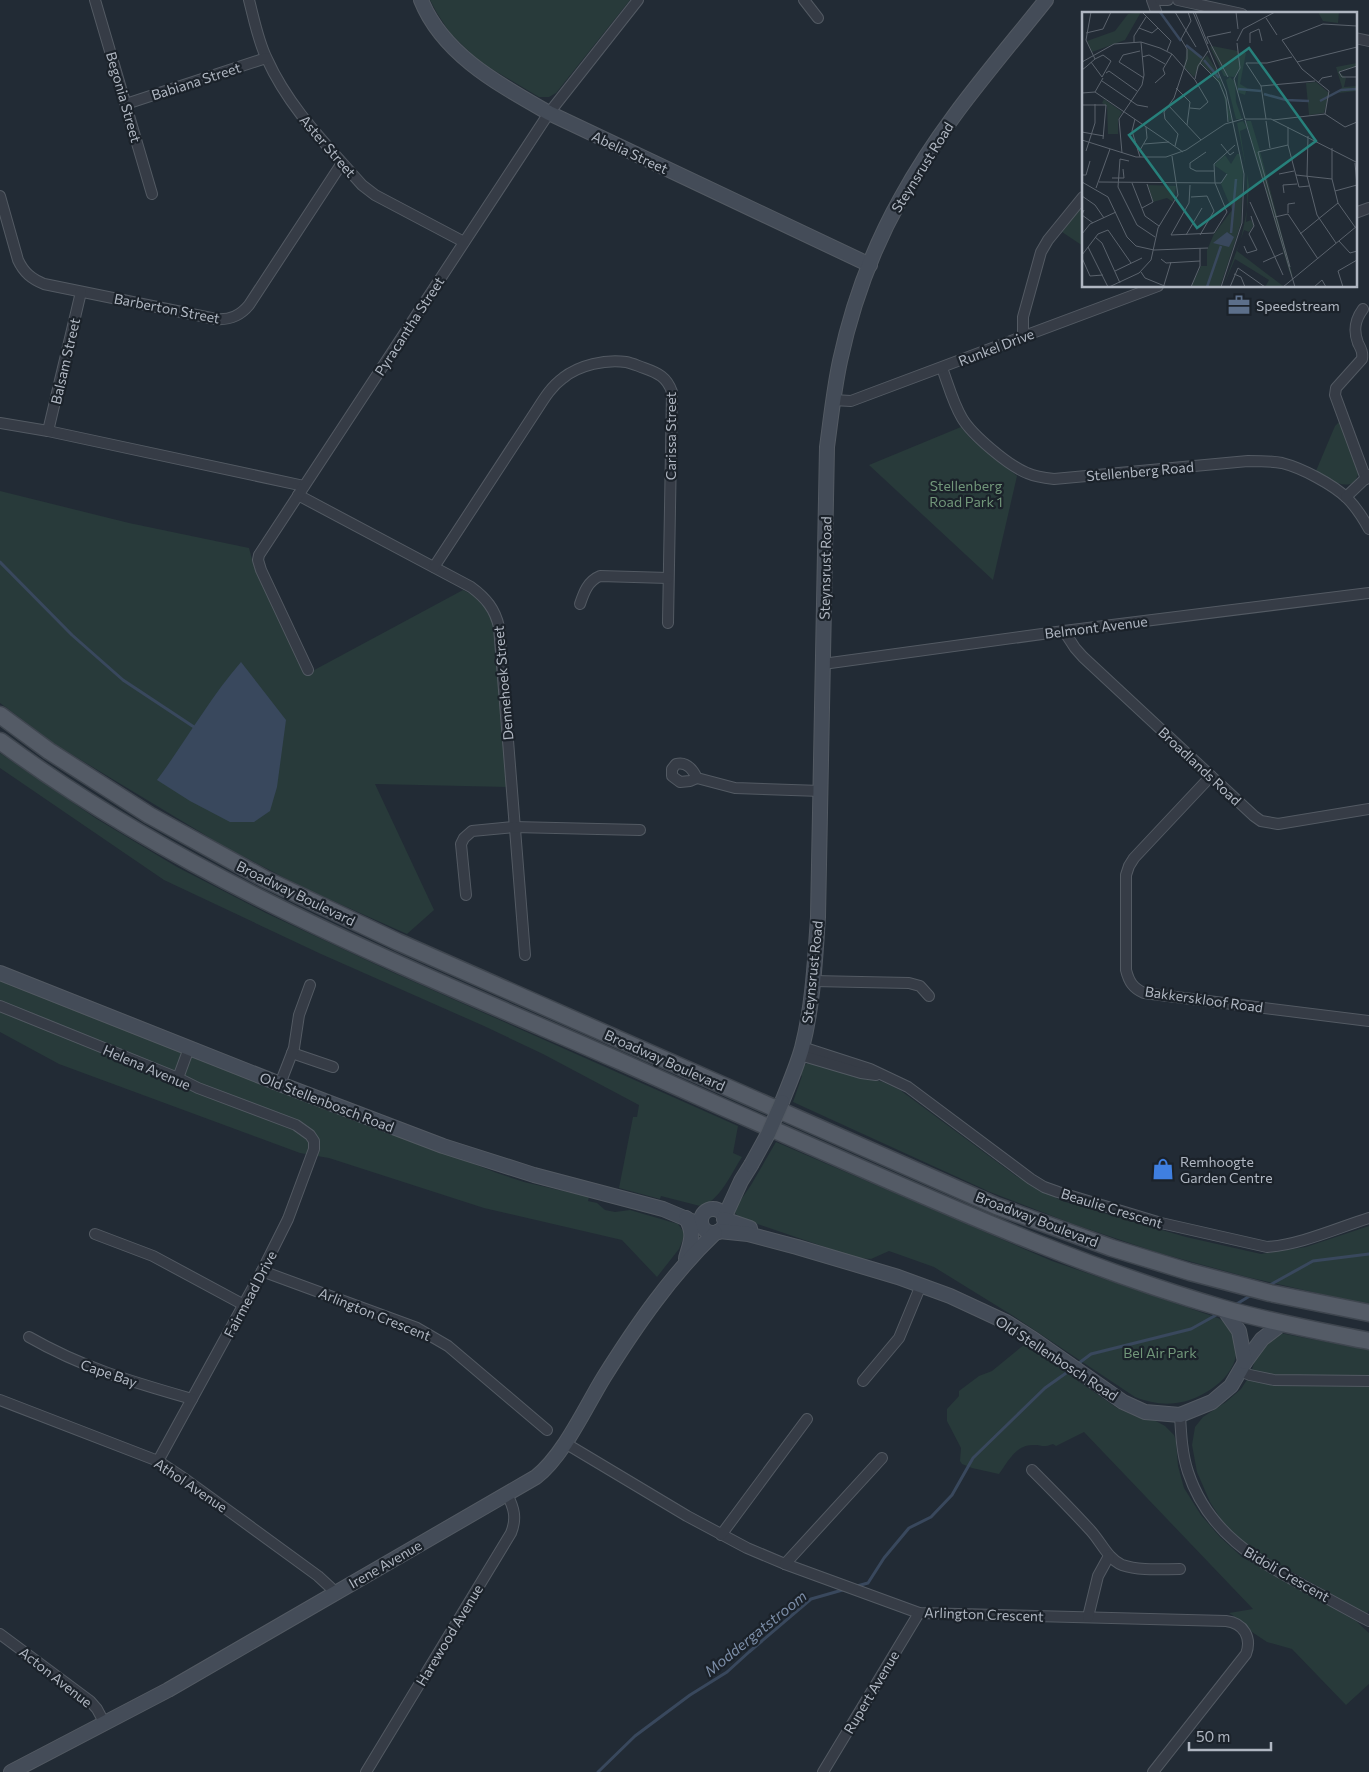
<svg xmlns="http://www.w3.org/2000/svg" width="1369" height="1772" font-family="Commissioner,sans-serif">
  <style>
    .green { fill: #283a3a }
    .water { fill: #39485d }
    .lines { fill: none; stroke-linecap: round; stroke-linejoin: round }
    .stream { stroke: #39485d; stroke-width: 3 }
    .street-casing { stroke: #535a63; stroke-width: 12 }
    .secondary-casing { stroke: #535a63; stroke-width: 16 }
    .primary-casing { stroke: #3f464f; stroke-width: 19 }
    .street { stroke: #363c46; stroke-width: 10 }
    .secondary { stroke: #444c58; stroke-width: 14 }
    .primary { stroke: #545b66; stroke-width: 16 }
    .secondary-bridge-casing { stroke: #535a63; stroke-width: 16; stroke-linecap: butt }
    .secondary-bridge { stroke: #444c58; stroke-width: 14 }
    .labels { text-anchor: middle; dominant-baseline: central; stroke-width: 4.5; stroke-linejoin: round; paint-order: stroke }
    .street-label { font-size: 14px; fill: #b0b7c2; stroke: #1b222a }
    .poi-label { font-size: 14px; fill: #b0b7c2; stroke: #1b222a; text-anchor: start }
    .park-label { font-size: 14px; fill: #71967a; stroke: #1b222a }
    .water-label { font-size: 15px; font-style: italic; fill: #7c8ea8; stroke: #1b222a }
    .inset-river { fill: none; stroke: #39485d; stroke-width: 2.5 }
    .inset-road { fill: none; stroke: #5b636d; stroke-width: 1 }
    .view { fill: #27807b; fill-opacity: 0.15; stroke: #27807b; stroke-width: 2.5 }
    .inset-edge { fill: none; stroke: #b0b7c2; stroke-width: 2.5 }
  </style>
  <rect width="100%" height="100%" fill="#222b35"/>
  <g class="green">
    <polygon points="430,0 630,0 556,93 549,97 539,97 480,62 450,33 437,13"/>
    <polygon points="1083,205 1083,246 1062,232"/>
    <path d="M1341,420L1359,472L1355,482C1341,490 1328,477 1316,471L1335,426Z"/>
    <polygon points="961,427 971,439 1017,476 993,580 869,465"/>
    <path d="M0,491L129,523L249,548L253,563L305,675L463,590C479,597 485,607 494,621L508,787L375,784L434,910L407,934L304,888L225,847L56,745L0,703Z"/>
    <path d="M0,753L97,819L177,867L266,913L392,972L738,1126L733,1153L742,1157C732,1172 719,1203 700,1206L661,1196L660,1199L619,1188L633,1117H637L639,1105L543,1054L484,1026L321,954L164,880L0,768Z"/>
    <polygon points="0,979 497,1173 524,1182 589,1197 588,1201 597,1203 605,1210 615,1212 630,1210 678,1224 685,1234 679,1249 657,1277 622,1240 484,1208 329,1158 300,1153 59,1064 0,1032"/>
    <polygon points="809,1062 883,1082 900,1090 1016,1176 1062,1201 1186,1237 1261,1254 1306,1247 1369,1226 1369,1305 1247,1277 1159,1253 1073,1224 990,1192 793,1102 802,1076 799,1075 802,1067"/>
    <path d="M776,1142L1052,1261L1218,1318C1228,1323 1230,1328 1234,1338C1247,1370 1205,1400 1176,1403C1162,1405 1148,1402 1135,1397L1015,1317L934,1267L889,1251L871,1259L857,1258L740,1218L735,1213L736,1207L751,1185Z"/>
    <polygon points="1280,1333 1369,1350 1369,1610 1367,1614 1255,1551 1237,1537 1222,1521 1210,1502 1197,1472 1192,1445 1195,1427 1203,1417 1226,1402 1241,1389 1250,1375 1259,1349"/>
    <path d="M1025,1344L1117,1408L1137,1417L1154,1420L1165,1426L1174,1435L1176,1441L1178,1466L1184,1488L1201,1515L1220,1537L1242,1557L1356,1621L1369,1633V1684L1346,1705L1292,1649L1267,1642L1252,1632L1243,1622L1229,1613L1253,1609L1084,1432L1056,1446L1053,1444C1042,1448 1043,1445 1034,1445C1016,1444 1008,1462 999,1474L972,1468L962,1464L960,1461L961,1448L947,1421V1409L959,1396V1391L979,1376L992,1371Z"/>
  </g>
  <path class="water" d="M241,662L286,720L277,787L270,811L254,822H230L190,801L157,780C186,741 209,699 241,662Z"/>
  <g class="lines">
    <g class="stream">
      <polyline points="0,562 72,635 123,680 194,727"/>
      <polyline points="1268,1286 1313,1261 1369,1254"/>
      <polyline points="1235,1305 1253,1294"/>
      <polyline points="1079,1363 1091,1354 1191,1329 1218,1314"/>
      <polyline points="857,1586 868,1583 884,1558 909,1528 931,1517 952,1495 973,1458 1045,1388 1069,1371"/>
      <polyline points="598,1772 635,1736 690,1695 727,1672 749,1652 811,1599 846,1589"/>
    </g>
    <g class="street-casing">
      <g id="street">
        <polyline points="95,0 152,194"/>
        <path d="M249,0C254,19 258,41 267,59C289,108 327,145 362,185L375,195L464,242"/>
        <polyline points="804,0 818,18"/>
        <polyline points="1152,0 1157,14"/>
        <polyline points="1160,0 1168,0"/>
        <polyline points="1178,0 1242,14"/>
        <polyline points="1355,38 1369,41"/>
        <polyline points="126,104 266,58"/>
        <path d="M0,196L18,260C24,273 32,279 44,284L216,319C230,320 240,316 249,305L342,163"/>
        <polyline points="1355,213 1369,208"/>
        <path d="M1363,309C1355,320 1353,330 1358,343C1361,349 1363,352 1362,359L1336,388L1335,395L1366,479"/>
        <polyline points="1023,336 1023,317 1041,252 1048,240 1083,197"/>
        <path d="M942,368C948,384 953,403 962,418C972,435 1009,466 1027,473C1036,477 1045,478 1054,479L1248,461C1259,461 1271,461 1282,463C1302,468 1332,484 1347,498C1356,507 1363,518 1369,529"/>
        <polyline points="833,400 851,401 1158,286"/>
        <polyline points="0,423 48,431 304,486"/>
        <polyline points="48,431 81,292"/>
        <path d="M298,495L471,587C486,598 495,609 499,627L525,955"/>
        <polyline points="1346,497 1369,475"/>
        <path d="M434,567L538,408C545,397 552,386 563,378C579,365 606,359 626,362C632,363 638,366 644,368C658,373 667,377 672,392L668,623"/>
        <path d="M580,604C584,592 588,581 600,576L668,578"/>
        <polyline points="1064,631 1075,648 1083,657 1254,816 1261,821 1278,824 1369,809"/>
        <polyline points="823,664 1064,631 1369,593"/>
        <polyline points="308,670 261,570 258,560 259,555 549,113 638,0"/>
        <path d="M1211,776L1134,858L1129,866L1126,875V970C1129,982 1133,988 1144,993L1369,1021"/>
        <path d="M697,778C693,770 687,761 676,764L672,769V776L680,782L690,781L697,778L735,788L821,791"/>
        <polyline points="466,895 461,844 464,838 472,831 514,827 640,830"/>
        <polyline points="813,981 909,983 920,986 929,996"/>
        <polyline points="0,1006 178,1078 198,1088 296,1125 310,1135 314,1141 314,1149 288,1219 262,1271 158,1461"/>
        <path d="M802,1047L870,1069L908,1087L1031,1179L1044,1187L1058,1192L1161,1223L1267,1247C1300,1245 1337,1228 1369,1218"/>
        <polyline points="292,1053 333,1067"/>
        <polyline points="800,1055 861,1073 876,1075"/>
        <polyline points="178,1078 189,1048"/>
        <polyline points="280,1084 294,1048 299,1015 310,985"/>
        <polyline points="95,1234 153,1256 244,1305"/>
        <polyline points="262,1271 417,1328 448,1346 547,1430"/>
        <path d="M29,1337C83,1368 133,1382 192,1399"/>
        <polyline points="1240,1371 1250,1375 1274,1380 1369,1381"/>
        <polyline points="863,1381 899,1338 921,1285"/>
        <polyline points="0,1400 158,1461 185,1479 318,1576 331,1588 335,1594"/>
        <path d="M1180,1415C1181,1434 1182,1454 1188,1472C1208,1533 1256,1560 1308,1588C1329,1599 1348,1610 1369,1621"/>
        <path d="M565,1443L687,1516L747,1548L785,1564L919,1613L1226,1621C1244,1623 1252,1638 1246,1654L1153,1772"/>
        <path d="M1032,1470C1052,1490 1072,1510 1091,1531C1101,1542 1108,1559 1122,1565C1140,1571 1161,1569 1180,1569"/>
        <polyline points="721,1535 807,1419"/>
        <polyline points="785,1564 882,1458"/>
        <polyline points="1088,1617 1098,1576 1109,1556"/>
        <polyline points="0,1634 90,1701 97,1709 105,1724"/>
        <path d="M366,1772L511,1533C517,1518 514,1508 507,1494"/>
        <polyline points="823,1772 919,1613"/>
      </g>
    </g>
    <g class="secondary-casing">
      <g id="secondary">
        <path d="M421,0C443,55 500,85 549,113L870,265"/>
        <polyline points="0,973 280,1084 443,1146 534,1175 663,1209 701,1225"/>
        <path d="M782,1102C789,1084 797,1066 802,1048C813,1005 815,961 818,917L827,447C831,418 834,389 840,361C852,305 873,248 901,198C940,126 995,64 1046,0"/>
        <circle cx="713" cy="1221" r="12"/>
        <path d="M686,1218C695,1234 691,1241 686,1258"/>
        <polyline points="724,1218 741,1181 751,1165"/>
        <polyline points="724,1219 750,1228"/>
        <polyline points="719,1231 748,1234 797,1247 898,1277 950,1296 1006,1322 1033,1339 1123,1402 1145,1412 1180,1415 1212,1402 1231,1386 1245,1362 1262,1339 1283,1323"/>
        <polyline points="1223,1308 1239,1331 1245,1362"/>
        <path d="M11,1772L168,1690L536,1477C564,1455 585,1408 604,1377C636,1326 671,1275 715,1233"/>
      </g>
    </g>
    <g class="primary-casing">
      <g id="primary">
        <polyline points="0,715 49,751 149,815 265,879 398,942 996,1206 1112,1248 1190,1272 1270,1293 1369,1313"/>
        <path d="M0,741C189,881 408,968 622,1062C702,1098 783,1134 863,1169C981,1221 1098,1272 1222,1308C1270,1322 1320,1331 1369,1341"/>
      </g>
    </g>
    <use href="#street" class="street"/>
    <use href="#secondary" class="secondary"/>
    <use href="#primary" class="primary"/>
    <g class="secondary-bridge-casing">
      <polyline id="secondary-bridge" points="751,1165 768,1134 782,1102"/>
    </g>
    <use href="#secondary-bridge" class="secondary-bridge"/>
  </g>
  <defs>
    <g id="office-bare" transform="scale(1.725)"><path d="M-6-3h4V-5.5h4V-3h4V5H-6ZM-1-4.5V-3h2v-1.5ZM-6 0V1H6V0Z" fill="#5c6f8a" stroke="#1b222a" stroke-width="2.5" paint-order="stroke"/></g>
    <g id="shop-bare" transform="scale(1.725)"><path d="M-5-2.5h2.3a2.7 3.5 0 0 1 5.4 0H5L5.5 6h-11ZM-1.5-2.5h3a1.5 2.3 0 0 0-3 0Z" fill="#3f7fe0" stroke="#1b222a" stroke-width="2.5" paint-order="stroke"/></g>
  </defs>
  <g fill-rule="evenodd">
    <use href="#office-bare" x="1239" y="305"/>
    <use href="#shop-bare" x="1163" y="1169"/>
  </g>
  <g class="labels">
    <g class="street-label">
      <text transform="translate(196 81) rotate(-18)">Babiana Street</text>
      <text transform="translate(124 97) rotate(74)">Begonia Street</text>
      <text transform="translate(328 146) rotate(49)">Aster Street</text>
      <text transform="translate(630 152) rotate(25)">Abelia Street</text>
      <text transform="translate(922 167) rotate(-58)">Steynsrust Road</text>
      <text transform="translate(167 308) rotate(11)">Barberton Street</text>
      <text transform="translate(409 326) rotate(-57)">Pyracantha Street</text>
      <text transform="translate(996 347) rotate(-21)">Runkel Drive</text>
      <text transform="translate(65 361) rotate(-77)">Balsam Street</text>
      <text transform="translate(670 436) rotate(-90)">Carissa Street</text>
      <text transform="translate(1140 471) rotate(-5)">Stellenberg Road</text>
      <text transform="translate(825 568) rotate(-89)">Steynsrust Road</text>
      <text transform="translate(1096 627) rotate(-7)">Belmont Avenue</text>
      <text transform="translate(503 683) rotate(-95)">Dennehoek Street</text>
      <text transform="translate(1200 766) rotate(43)">Broadlands Road</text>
      <text transform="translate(296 893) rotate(26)">Broadway Boulevard</text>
      <text transform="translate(812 972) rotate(-84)">Steynsrust Road</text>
      <text transform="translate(1204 999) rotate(8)">Bakkerskloof Road</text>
      <text transform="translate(665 1060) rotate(24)">Broadway Boulevard</text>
      <text transform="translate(147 1067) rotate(23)">Helena Avenue</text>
      <text transform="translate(327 1102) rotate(21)">Old Stellenbosch Road</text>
      <text transform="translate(1112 1208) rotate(17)">Beaulie Crescent</text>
      <text transform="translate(1037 1219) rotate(21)">Broadway Boulevard</text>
      <text transform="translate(250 1294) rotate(-62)">Fairmead Drive</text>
      <text transform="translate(375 1314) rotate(22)">Arlington Crescent</text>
      <text transform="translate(1057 1358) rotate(33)">Old Stellenbosch Road</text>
      <text transform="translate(109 1373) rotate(19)">Cape Bay</text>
      <text transform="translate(191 1485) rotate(34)">Athol Avenue</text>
      <text transform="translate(385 1564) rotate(-30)">Irene Avenue</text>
      <text transform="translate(1287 1574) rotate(30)">Bidoli Crescent</text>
      <text transform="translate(984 1614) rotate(2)">Arlington Crescent</text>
      <text transform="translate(449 1635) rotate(-59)">Harewood Avenue</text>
      <text transform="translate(56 1677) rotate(38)">Acton Avenue</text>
      <text transform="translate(871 1692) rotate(-59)">Rupert Avenue</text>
    </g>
    <g class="poi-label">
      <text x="1256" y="305">Speedstream</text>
      <text x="1180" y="1161">Remhoogte<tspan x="1180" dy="16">Garden Centre</tspan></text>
    </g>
    <g class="park-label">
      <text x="966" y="485">Stellenberg<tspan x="966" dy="16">Road Park 1</tspan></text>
      <text x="1160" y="1352">Bel Air Park</text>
    </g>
    <g class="water-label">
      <text transform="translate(755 1633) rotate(-39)">Moddergatstroom</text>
    </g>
  </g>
  <g transform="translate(1082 12)">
    <rect width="275" height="275" fill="#222b35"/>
    <path d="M59,0L43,28L10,40L5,29L33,19L46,2ZM236,0H257L256,11L241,9ZM130,34L156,39L158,56L152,65L142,64L128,35ZM108,35L122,46L112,65L102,55L105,37ZM158,40L164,41L158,72L165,76L163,83L155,80ZM125,43L136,60L150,108L147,109L140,75L119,51ZM275,51V54L257,60L264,66L262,75L275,74V79L257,81L260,75L254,55ZM148,65L153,70L154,90L160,107H154L144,68ZM234,70L247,81L242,101L227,103L224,71ZM22,87L40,100L36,107V122H26L25,94L20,91ZM161,109L165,116L158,119L167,174L164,210L169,208L172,213L167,220L162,218L155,239L201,274L183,275L187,268L153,247L141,275L159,227L165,198V161L155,111ZM164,109H169L178,139L211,265L207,259ZM155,142H158L161,159L159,211L138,275H109L119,254H125V238L132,222L150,198L139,172L145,162L132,153L143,143L149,152ZM66,173L94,174L91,190L85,186L71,190Z" fill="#283a3a"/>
    <path d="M145,220L152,225L147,235L131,231Z" fill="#39485d"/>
    <path class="inset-river" d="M78,0L99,29M104,33L120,46M122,48L137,66M156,77L179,79M182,82L204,88L227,89M238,89L259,78L275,77M149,221L154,167M125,275L139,234"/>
    <path class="inset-road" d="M9,0L4,28L13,47M60,0L89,29L85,39M93,0L114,35M111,0L144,79L162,162L160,211L139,275M113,0L126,32M154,0L156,17M184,6L195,23M57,16L70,21L76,16M4,21L21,17L29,0M155,29L161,17L193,0M52,30V24L64,5M168,31V21L177,17L180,29M58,39L41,43L37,50L62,66M60,45L67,43L83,52M0,50L32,32L59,30L78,36L90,42L113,68L126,90L118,97L108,96M215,50L275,35M118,51L137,70L144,87L146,110M275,54L257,60L260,65H275M0,58L5,54L13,47L21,43L29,49L20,65L9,50M24,61L27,59L55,79M146,65L125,25L149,20M113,67L116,54L126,39M152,67L163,107M152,67L158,56L155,31M20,69L55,93L66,95M73,71L83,62L81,57L90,42M236,71L240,66L250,64M179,74L233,69M94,76L108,90L105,113M13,80L21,66M0,81L13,80L101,140M0,93H24L21,127M86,93L119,128M243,102L247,79L220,57L200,28L241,12L275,14M243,102L263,115L275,110M53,107L50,119L58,145M163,107H189L274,150M184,107L179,74L164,51H185L210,45M163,108L213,275M191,108L243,102M184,109L188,136M206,115V133L217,175L227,174M0,120L22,124M226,124L225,164L235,203L254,231M0,128L54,145H84L104,138L143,112L161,107M62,132L87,130M139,132L148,143L152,140M206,133L176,140L208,255M93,134L96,122L83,107L82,100L92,86L105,47V37L99,27L109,9L106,0M250,136V167L256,191L273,215M58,138L65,126L64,115M4,139L13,111V92M124,140L108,151V156L114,159H132M40,141L37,107L60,73L62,63L59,30M47,149L38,147L36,175L55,213L73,225M273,151L275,173M197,162L212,159M0,163H4L8,149M214,163L250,167M30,166H42L41,157M0,170L26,185L45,225L54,234L72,238L126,236M17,170L139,171L145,162M50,171L63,204L77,214M133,171L132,152L153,133M14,176L28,137M253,179L275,173M202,181L201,173L215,172M0,184L13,193L22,206M109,185L125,184L132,199L118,223M168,190L201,263M60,196L71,190L65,172M2,198L0,203L11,211M206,201V192L213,191M193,205L206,202L236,247M0,222L8,212L34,200M218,222L256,191M89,223L132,221L145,200L133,171M89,223L107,191L108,173M104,223L120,196M13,225L20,231L38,271M257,229L268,241L275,239M162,234L165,241L175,238L167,222L172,214L169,204M6,235L26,275M0,243L16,222L26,218L49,251M0,246L8,264L21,263M79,247L84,251L118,249M181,250L201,241M33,259L60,246M59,260L63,266L85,275M152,262L159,265L163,275M82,273L89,250M27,275L57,261L69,248L76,216L96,183L90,144M109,275L118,254V236M148,275L156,256L183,275M201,275L275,214M232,275L240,268L244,275M261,275L256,259L275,248"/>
    <path class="view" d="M167,36L234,129L115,216L47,123Z"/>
    <rect width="275" height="275" class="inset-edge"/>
  </g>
  <path d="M1189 1742v8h82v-8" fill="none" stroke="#b0b7c2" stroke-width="2.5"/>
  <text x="1196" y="1742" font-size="15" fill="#b0b7c2" stroke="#1b222a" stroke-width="4" paint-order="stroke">50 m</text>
</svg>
